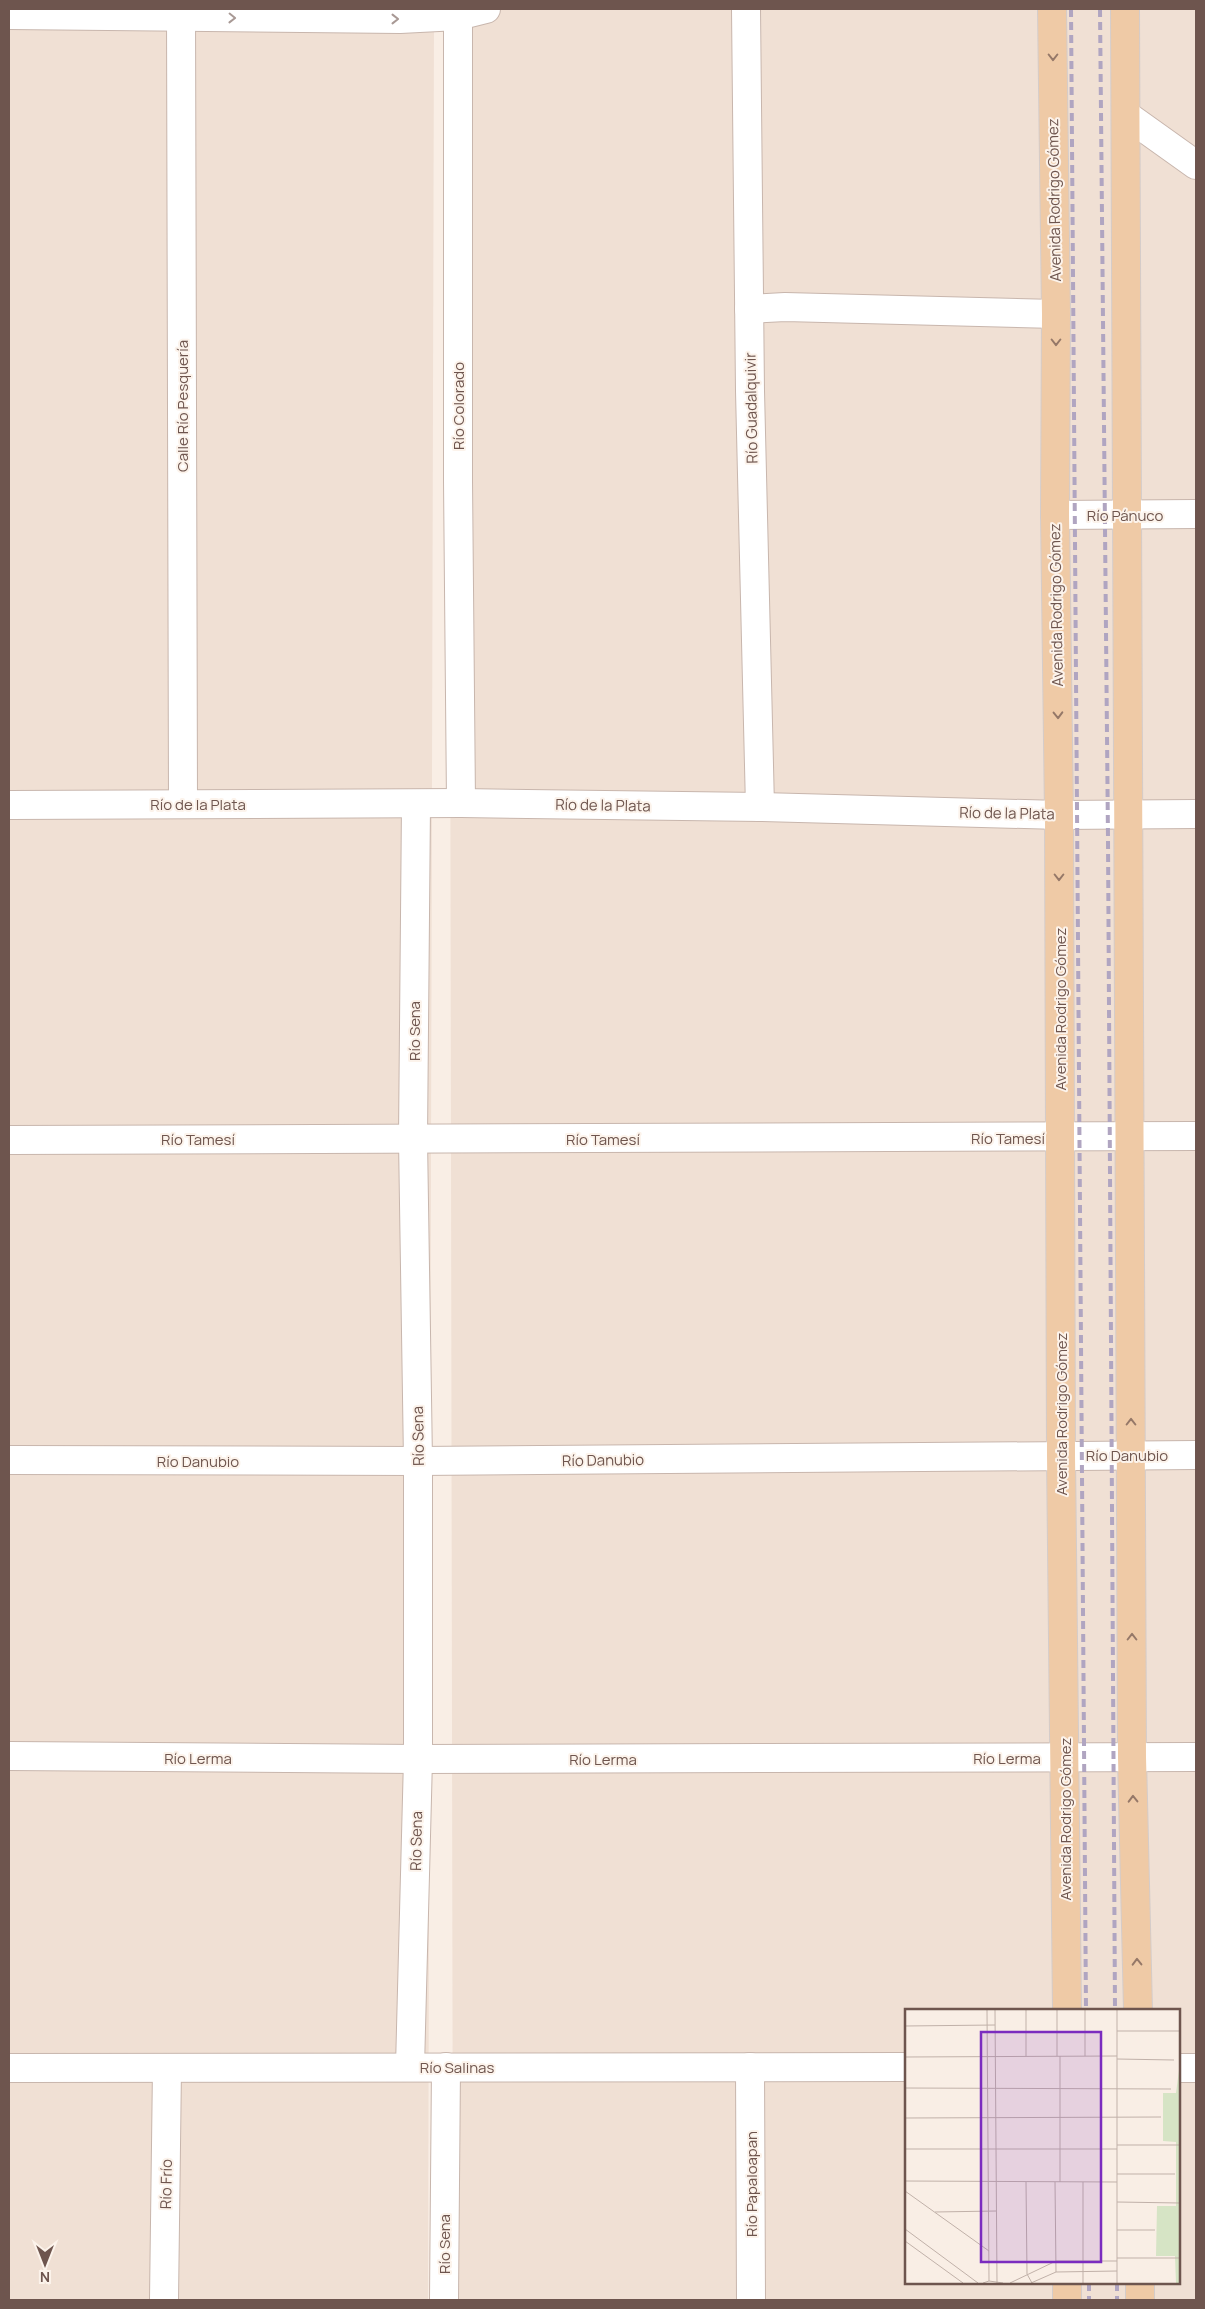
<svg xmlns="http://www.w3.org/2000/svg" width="1205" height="2309" font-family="Manrope,sans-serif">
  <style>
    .residential { fill: #f0e0d4; fill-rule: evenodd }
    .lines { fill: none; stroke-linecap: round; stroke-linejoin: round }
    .minor-casing { stroke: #c8b6ad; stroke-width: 30 }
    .major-casing { stroke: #d4ccca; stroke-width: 30 }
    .minor { stroke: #fff; stroke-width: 28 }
    .major { stroke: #efcaa6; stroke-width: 28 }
    .rail { stroke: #b0a5c1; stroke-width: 4; stroke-dasharray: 8 5; stroke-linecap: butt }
    .oneway { stroke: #a89995 }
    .oneway2 { stroke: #957868 }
    .labels { text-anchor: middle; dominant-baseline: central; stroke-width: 4; stroke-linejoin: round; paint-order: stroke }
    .street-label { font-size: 15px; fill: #6e554e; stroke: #fcf3eb }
    .inset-road { fill: none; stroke: #c1b1a9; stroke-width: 1 }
    .view { fill: #7b2cbf; fill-opacity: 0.15; stroke: #7b2cbf; stroke-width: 2.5 }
    .inset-edge { fill: none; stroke: #6e554e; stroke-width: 2.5 }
  </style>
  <rect width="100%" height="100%" fill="#f9eee5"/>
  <g class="residential">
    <polygon points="9,9 434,9 428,2300 9,2300"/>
    <path d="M449,9H1196V2300H453ZM906,2010H1179V2283H906Z"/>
  </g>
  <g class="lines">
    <g class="minor-casing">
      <g id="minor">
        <polyline points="181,9 183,804"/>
        <polyline points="458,9 458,481 461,803"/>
        <polyline points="746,9 750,391 760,807"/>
        <polyline points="9,15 400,19 458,16 486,9"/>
        <polyline points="1126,115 1196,165"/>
        <polyline points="749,309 785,307 1056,314"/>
        <polyline points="1055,515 1196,514"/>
        <polyline points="9,805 461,803 760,807 1059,815 1196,814"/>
        <polyline points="9,1140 1196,1136"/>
        <polyline points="9,1460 418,1461 1196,1455"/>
        <polyline points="9,1756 418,1759 1196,1757"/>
        <polyline points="410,2067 418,1759 418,1461 413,1139 416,804"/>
        <polyline points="750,2067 751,2300"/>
        <polyline points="9,2068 906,2067"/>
        <polyline points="1179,2068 1196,2068"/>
        <polyline points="164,2300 167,2068"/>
        <polyline points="444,2300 446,2067"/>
      </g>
    </g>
    <g class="major-casing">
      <g id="major">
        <polyline points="1052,9 1056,314 1055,515 1059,815 1061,1455 1067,2010"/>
        <polyline points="1125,9 1132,1757 1138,2010"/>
        <polyline points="1067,2283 1067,2300"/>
        <polyline points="1140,2283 1140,2300"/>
      </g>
    </g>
    <use href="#minor" class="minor"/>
    <use href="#major" class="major"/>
    <g class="rail">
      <polyline points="1071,9 1086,2010"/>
      <polyline points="1100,9 1108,839 1115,2010"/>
      <polyline points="1089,2283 1089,2300"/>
      <polyline points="1117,2283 1117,2300"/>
    </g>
  </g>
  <defs><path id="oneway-chevron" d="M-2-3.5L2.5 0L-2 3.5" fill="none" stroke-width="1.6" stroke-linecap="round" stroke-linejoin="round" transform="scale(1.25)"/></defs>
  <g class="oneway">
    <use href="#oneway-chevron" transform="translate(232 18) rotate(1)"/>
    <use href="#oneway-chevron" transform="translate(395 19)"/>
  </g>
  <g class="oneway2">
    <use href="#oneway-chevron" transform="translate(1053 57) rotate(90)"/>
    <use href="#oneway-chevron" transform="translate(1056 342) rotate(90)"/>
    <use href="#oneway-chevron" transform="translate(1058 715) rotate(89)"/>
    <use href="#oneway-chevron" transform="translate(1059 877) rotate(90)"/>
    <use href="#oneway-chevron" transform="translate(1131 1422) rotate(-90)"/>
    <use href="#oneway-chevron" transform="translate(1132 1637) rotate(-90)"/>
    <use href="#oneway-chevron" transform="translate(1133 1799) rotate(-91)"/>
    <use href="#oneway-chevron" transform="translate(1137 1962) rotate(-91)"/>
  </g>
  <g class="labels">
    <g class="street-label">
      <text transform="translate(1054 200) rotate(-91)">Avenida Rodrigo Gómez</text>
      <text transform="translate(182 406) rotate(-90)">Calle Río Pesquería</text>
      <text transform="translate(458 406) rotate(-90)">Río Colorado</text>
      <text transform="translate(751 408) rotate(-91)">Río Guadalquivir</text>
      <text x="1125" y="515">Río Pánuco</text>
      <text transform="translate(1056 605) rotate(-91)">Avenida Rodrigo Gómez</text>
      <text x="198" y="804">Río de la Plata</text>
      <text transform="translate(603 805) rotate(1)">Río de la Plata</text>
      <text transform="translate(1007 813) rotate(1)">Río de la Plata</text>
      <text transform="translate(1060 1009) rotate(-90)">Avenida Rodrigo Gómez</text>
      <text transform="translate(414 1031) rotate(-90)">Río Sena</text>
      <text x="1008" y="1138">Río Tamesí</text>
      <text x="198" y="1139">Río Tamesí</text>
      <text x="603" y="1139">Río Tamesí</text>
      <text transform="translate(1061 1414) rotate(-90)">Avenida Rodrigo Gómez</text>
      <text transform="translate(418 1436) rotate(-91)">Río Sena</text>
      <text x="1127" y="1455">Río Danubio</text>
      <text transform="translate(603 1460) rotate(-1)">Río Danubio</text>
      <text x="198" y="1461">Río Danubio</text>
      <text x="198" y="1758">Río Lerma</text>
      <text x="1007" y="1758">Río Lerma</text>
      <text x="603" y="1759">Río Lerma</text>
      <text transform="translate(1065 1819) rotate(-90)">Avenida Rodrigo Gómez</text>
      <text transform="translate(416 1841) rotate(-89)">Río Sena</text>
      <text x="457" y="2067">Río Salinas</text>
      <text transform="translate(166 2184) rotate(-89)">Río Frío</text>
      <text transform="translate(751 2184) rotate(-90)">Río Papaloapan</text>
      <text transform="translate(444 2244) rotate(-90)">Río Sena</text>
    </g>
  </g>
  <g transform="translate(905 2009)">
    <rect width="275" height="275" fill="#f9eee5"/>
    <path d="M275,54V274H271L270,247H251L252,197H271V133L258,132V84H271Z" fill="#d6e4c5"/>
    <path class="inset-road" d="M82,1L84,272M90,1L92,274M121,1V47M0,17L90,16M212,22H275M152,47V1M180,47V1M0,48L212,47M212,50L269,51M0,79L266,80M0,109L256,108M212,136H275M0,140H212M212,165H270M0,172L212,173M121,173L122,265L127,274M150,173L151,263M155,173V47M178,173V274M0,182L84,242M212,193L275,194M30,203L91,202M0,220L73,274M212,221H250M0,232L58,274M212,249H275M78,274L84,272L98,274M105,274L151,252H212M126,274L151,263L212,262M212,274V1"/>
    <path class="view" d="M76,23H196V253H76Z"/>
    <rect width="275" height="275" class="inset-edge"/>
  </g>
  <rect width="1205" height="2309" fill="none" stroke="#6e554e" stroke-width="20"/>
  <g transform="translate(45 2264) rotate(180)" stroke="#fcf3eb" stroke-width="4" paint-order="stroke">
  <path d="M0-4L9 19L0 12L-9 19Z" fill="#6e554e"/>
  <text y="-8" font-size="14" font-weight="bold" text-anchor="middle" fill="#6e554e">N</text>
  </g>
</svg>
